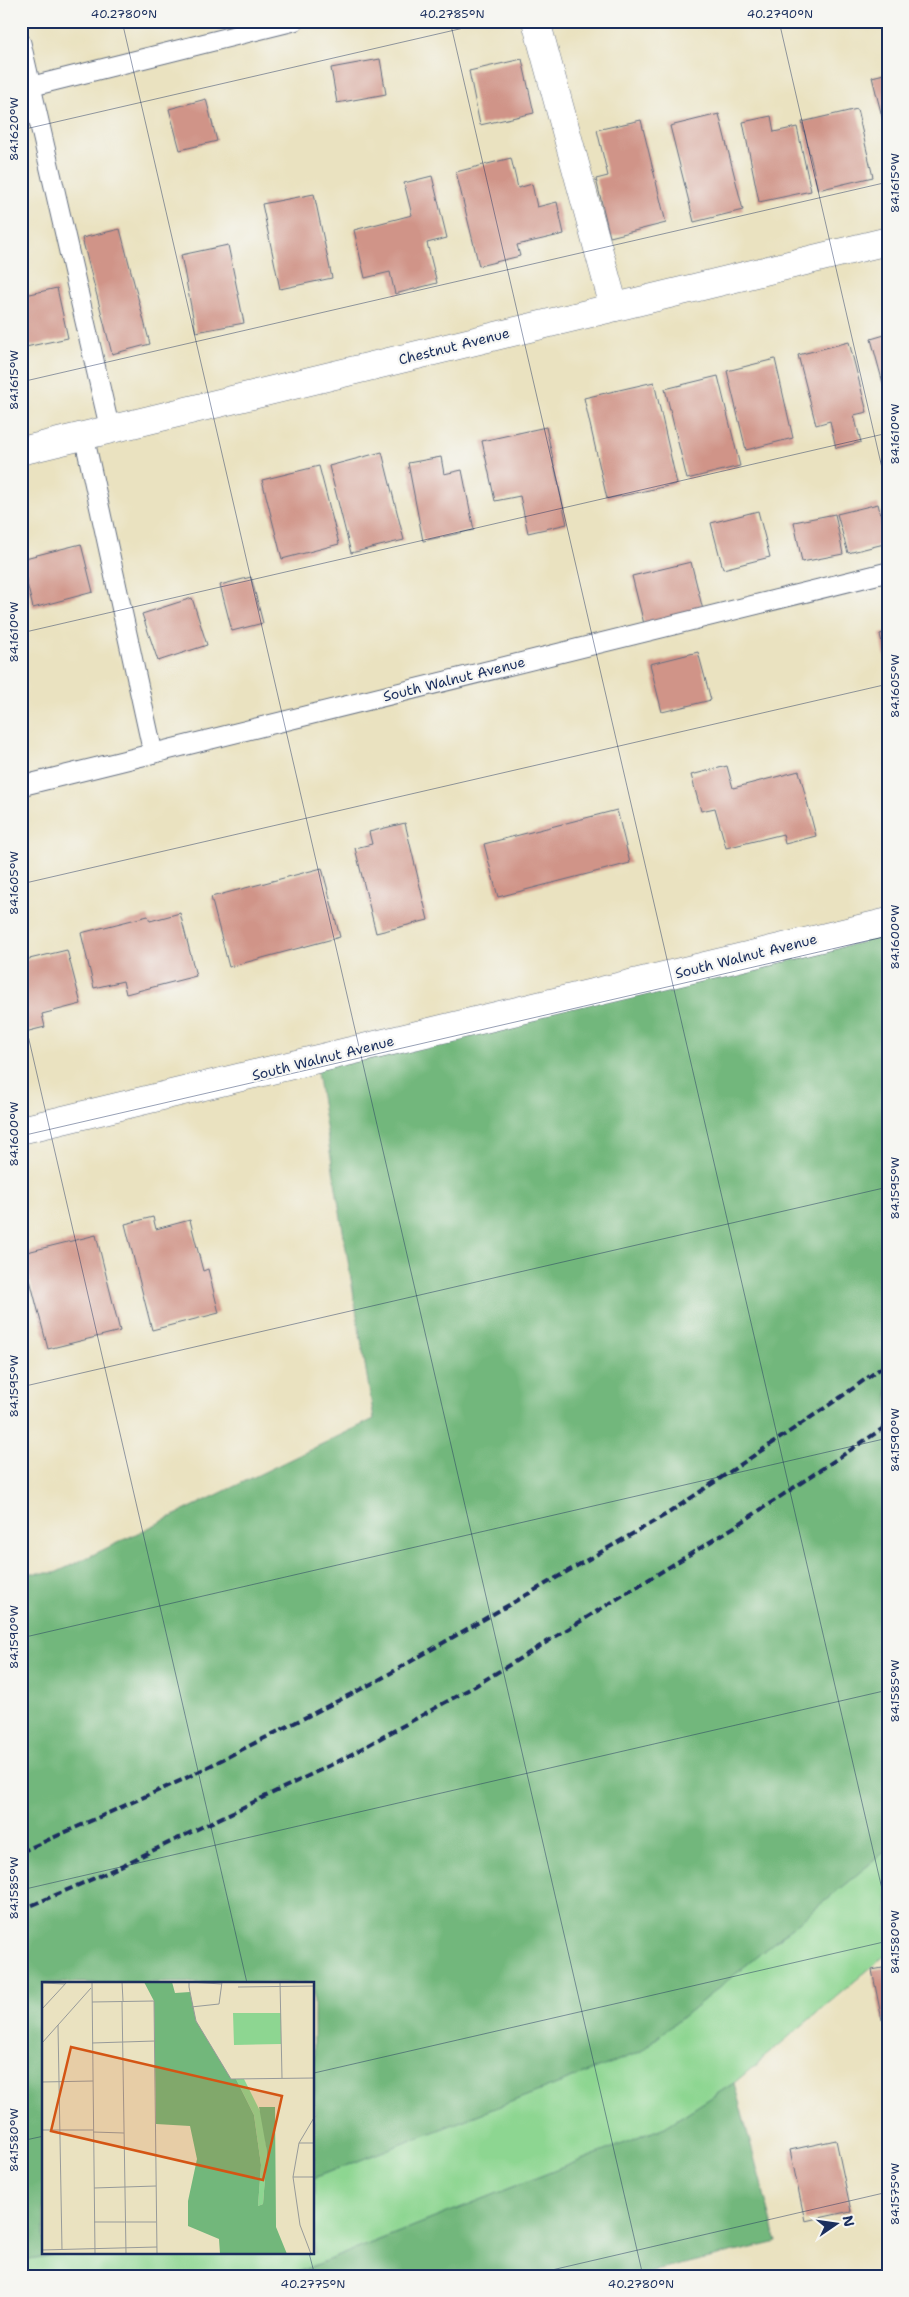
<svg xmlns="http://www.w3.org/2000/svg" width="909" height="2297" font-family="'Shantell Sans',sans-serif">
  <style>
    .green { fill: #8dd691; stroke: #548278 }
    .forest { fill: #72b77b; stroke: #46736c }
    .building { fill: #d09488 }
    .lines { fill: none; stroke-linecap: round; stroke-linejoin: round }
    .service-casing { stroke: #636e80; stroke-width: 21 }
    .minor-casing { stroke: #636e80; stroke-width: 29 }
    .service { stroke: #fff; stroke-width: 19 }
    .minor { stroke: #fff; stroke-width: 28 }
    .rail { stroke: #1b2f5e; stroke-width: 4; stroke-dasharray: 8 4; stroke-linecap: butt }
    .ticks { fill: none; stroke: #1b2f5e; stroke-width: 1; stroke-opacity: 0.45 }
    .labels { text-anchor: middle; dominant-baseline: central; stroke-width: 4.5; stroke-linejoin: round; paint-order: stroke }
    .street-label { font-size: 14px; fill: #1b2f5e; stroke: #f6f6f2 }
    .inset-road { fill: none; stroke: #979a99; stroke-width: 1 }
    .view { fill: #d45514; fill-opacity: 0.15; stroke: #d45514; stroke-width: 2.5 }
    .inset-edge { fill: none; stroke: #1b2f5e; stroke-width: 2.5 }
    .neatline { fill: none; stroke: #1b2f5e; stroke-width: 2 }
    .ticks-label { font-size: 12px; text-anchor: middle; fill: #1b2f5e }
  </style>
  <rect width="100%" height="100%" fill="#f6f6f2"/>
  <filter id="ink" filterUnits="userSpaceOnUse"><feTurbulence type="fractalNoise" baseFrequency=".02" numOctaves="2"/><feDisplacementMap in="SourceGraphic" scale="10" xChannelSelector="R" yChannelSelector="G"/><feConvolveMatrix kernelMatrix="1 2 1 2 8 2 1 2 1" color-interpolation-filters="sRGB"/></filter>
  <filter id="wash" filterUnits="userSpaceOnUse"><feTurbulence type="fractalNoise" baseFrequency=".0096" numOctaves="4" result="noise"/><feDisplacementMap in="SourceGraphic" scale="20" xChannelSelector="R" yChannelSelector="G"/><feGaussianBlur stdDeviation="1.12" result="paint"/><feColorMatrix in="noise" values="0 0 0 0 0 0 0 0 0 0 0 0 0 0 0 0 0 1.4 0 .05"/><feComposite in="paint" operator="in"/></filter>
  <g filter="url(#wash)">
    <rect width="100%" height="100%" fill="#eae2c0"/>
    <polygon class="green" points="888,1849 888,1953 734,2083 665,2127 293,2274 281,2276 21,2276 21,2260 69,2253 314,2253 314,2178 640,2052"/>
    <g class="forest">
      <polygon points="888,922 888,1849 640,2052 314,2178 314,1983 44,1983 44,2253 69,2253 21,2260 21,1573 55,1573 374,1419 315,1060"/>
      <polygon points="734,2083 777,2242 634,2276 281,2276 293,2274 665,2127"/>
    </g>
    <g id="blocks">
      <g class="building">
        <polygon points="380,59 386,94 337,103 331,68"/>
        <polygon points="522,59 534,113 480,125 469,71"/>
        <polygon points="888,73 888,136 887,136 872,77"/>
        <polygon points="206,99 217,141 180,150 169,109"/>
        <polygon points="857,109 873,177 818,190 802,122"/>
        <polygon points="719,114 743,210 694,222 670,126"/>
        <polygon points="771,116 774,132 797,127 811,191 759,202 743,122"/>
        <polygon points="641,120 666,223 610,237 596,179 608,176 597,130"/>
        <polygon points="511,158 518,188 532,184 537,207 557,202 564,234 517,245 520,256 479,266 456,172"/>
        <polygon points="432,176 447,238 427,243 437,283 395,294 390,272 365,278 354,230 412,215 404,183"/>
        <polygon points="314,194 332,278 280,289 262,204"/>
        <polygon points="120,229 150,344 112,354 82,238"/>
        <polygon points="228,245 244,323 196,332 181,255"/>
        <polygon points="57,288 68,338 21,348 21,296"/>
        <polygon points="888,334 888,398 887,398 871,339"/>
        <polygon points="849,342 867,412 854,415 861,442 836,448 830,421 816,425 798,355"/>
        <polygon points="775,359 793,438 746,450 727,371"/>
        <polygon points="718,376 740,466 687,479 665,389"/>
        <polygon points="654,382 677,484 607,499 584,398"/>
        <polygon points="546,427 567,524 528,533 520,496 495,501 482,441"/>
        <polygon points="382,452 404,540 351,553 329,466"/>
        <polygon points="441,457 444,474 462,470 474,530 423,541 408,463"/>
        <polygon points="319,466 339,544 282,559 262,480"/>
        <polygon points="878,504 888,543 848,553 837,514"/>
        <polygon points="758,511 770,557 723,569 711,523"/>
        <polygon points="835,514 843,554 802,562 794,522"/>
        <polygon points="81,544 93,592 33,608 21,559"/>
        <polygon points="691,562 703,610 644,624 632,576"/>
        <polygon points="251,577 263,623 232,631 220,585"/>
        <polygon points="192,598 207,645 158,661 142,614"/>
        <polygon points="888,632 888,666 887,666 880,634"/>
        <polygon points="698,652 711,700 662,712 650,664"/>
        <polygon points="727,766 733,788 799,771 816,836 785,844 783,834 726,848 715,808 701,811 691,775"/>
        <polygon points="617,810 630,863 498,897 484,844"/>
        <polygon points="405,823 428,920 376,933 355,848 372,844 369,832"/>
        <polygon points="322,868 340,937 229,967 211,897"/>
        <polygon points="180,913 196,976 126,994 123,981 94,988 81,933 148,916 150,921"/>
        <polygon points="67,950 81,1004 42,1014 45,1027 21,1033 21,961"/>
        <polygon points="153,1217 156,1229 190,1220 203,1271 208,1269 219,1313 152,1330 125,1224"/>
        <polygon points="96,1235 120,1331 48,1349 23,1253"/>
        <polygon points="888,1967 888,2019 882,2020 872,1970"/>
        <polygon points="836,2140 851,2211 805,2221 790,2150"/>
      </g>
    </g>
  </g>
  <g filter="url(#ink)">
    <use href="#blocks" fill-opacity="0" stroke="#636e80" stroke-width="1"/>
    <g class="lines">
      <g class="service-casing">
        <g id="service">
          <polyline points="21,43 110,430"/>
          <polyline points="21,89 294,21"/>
          <polyline points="84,436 153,753"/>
          <polyline points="21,786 888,572"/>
        </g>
      </g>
      <g class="minor-casing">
        <g id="minor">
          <polyline points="536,21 614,307"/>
          <polyline points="21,451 888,241"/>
          <polyline points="21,1130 888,922"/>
        </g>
      </g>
      <use href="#service" class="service"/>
      <use href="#minor" class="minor"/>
      <g class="rail">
        <polyline points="21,1852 182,1780 375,1682 667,1514 841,1397 888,1363"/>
        <polyline points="21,1910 104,1874 339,1761 475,1686 736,1526 888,1425"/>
      </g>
    </g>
  </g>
  <path class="ticks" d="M122,21L643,2276M450,21L888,1915M779,21L888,494M21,130L494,21M21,382L888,182M21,633L888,433M21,884L888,684M21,1005L247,1983M21,1136L888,936M21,1387L888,1187M21,1638L888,1438M21,1890L888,1690M314,2073L888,1941M21,2141L44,2136M309,2253L315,2276M526,2276L888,2192"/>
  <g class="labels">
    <g class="street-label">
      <text transform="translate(454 346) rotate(-14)">Chestnut Avenue</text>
      <text transform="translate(454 679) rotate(-14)">South Walnut Avenue</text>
      <text transform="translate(746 956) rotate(-14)">South Walnut Avenue</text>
      <text transform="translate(323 1058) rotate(-14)">South Walnut Avenue</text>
    </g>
  </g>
  <g transform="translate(42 1982)">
    <rect width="272" height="272" fill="#eae2c0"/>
    <path d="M191,31H239V62L192,63ZM194,97H202L220,133L225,170L221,222L216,224L219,183L212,133Z" fill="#8dd691"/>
    <path d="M102,0H130L133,11L148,10L154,39L189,97H194L212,133L219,183L216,224L221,222L225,170L217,125H233L234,245L245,272H178L177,257L146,244V219L155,177L148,144L114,142L112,19Z" fill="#72b77b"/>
    <path class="inset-road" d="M50,0L53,272M80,0L81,19M238,0L240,96M0,1L23,2M180,2L147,0V5L154,39L189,97L273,96M196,5L273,4M80,19L84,272M50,20L112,19L115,272M149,25L177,22L180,0M0,27L25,0M16,43L20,268M0,61L49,6M50,61L113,59M0,100L51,99M0,148H51M51,150L82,151M257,161H273M251,195H273M52,206L114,204M52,240H114M0,268L115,265M269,272L258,243L251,195L257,161L273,134"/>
    <path class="view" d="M29,65L240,114L221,198L9,149Z"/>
    <rect width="272" height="272" class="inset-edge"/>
  </g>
  <rect width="909" height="2297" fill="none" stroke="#f6f6f2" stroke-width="55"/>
  <g transform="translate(836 2224) rotate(77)" stroke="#f6f6f2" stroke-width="4" paint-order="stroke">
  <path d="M0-4L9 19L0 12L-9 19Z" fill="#1b2f5e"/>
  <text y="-8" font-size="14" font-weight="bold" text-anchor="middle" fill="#1b2f5e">N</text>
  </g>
  <rect x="28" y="28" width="854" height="2242" class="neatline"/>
  <g class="ticks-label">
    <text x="124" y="18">40.2780°N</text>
    <text x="452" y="18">40.2785°N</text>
    <text x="780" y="18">40.2790°N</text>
    <text transform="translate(14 129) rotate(-90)" y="4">84.1620°W</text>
    <text transform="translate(895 183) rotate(-90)" y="4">84.1615°W</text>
    <text transform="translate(14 380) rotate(-90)" y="4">84.1615°W</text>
    <text transform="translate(895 434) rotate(-90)" y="4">84.1610°W</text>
    <text transform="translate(14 632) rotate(-90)" y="4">84.1610°W</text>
    <text transform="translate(895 686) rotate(-90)" y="4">84.1605°W</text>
    <text transform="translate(14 883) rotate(-90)" y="4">84.1605°W</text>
    <text transform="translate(895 937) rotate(-90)" y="4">84.1600°W</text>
    <text transform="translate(14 1134) rotate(-90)" y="4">84.1600°W</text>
    <text transform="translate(895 1188) rotate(-90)" y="4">84.1595°W</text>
    <text transform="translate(14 1386) rotate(-90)" y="4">84.1595°W</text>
    <text transform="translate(895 1440) rotate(-90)" y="4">84.1590°W</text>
    <text transform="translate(14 1637) rotate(-90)" y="4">84.1590°W</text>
    <text transform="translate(895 1691) rotate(-90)" y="4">84.1585°W</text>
    <text transform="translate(14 1888) rotate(-90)" y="4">84.1585°W</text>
    <text transform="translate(895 1942) rotate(-90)" y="4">84.1580°W</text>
    <text transform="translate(14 2140) rotate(-90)" y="4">84.1580°W</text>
    <text transform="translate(895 2194) rotate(-90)" y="4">84.1575°W</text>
    <text x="313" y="2288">40.2775°N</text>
    <text x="641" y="2288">40.2780°N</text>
  </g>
</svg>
